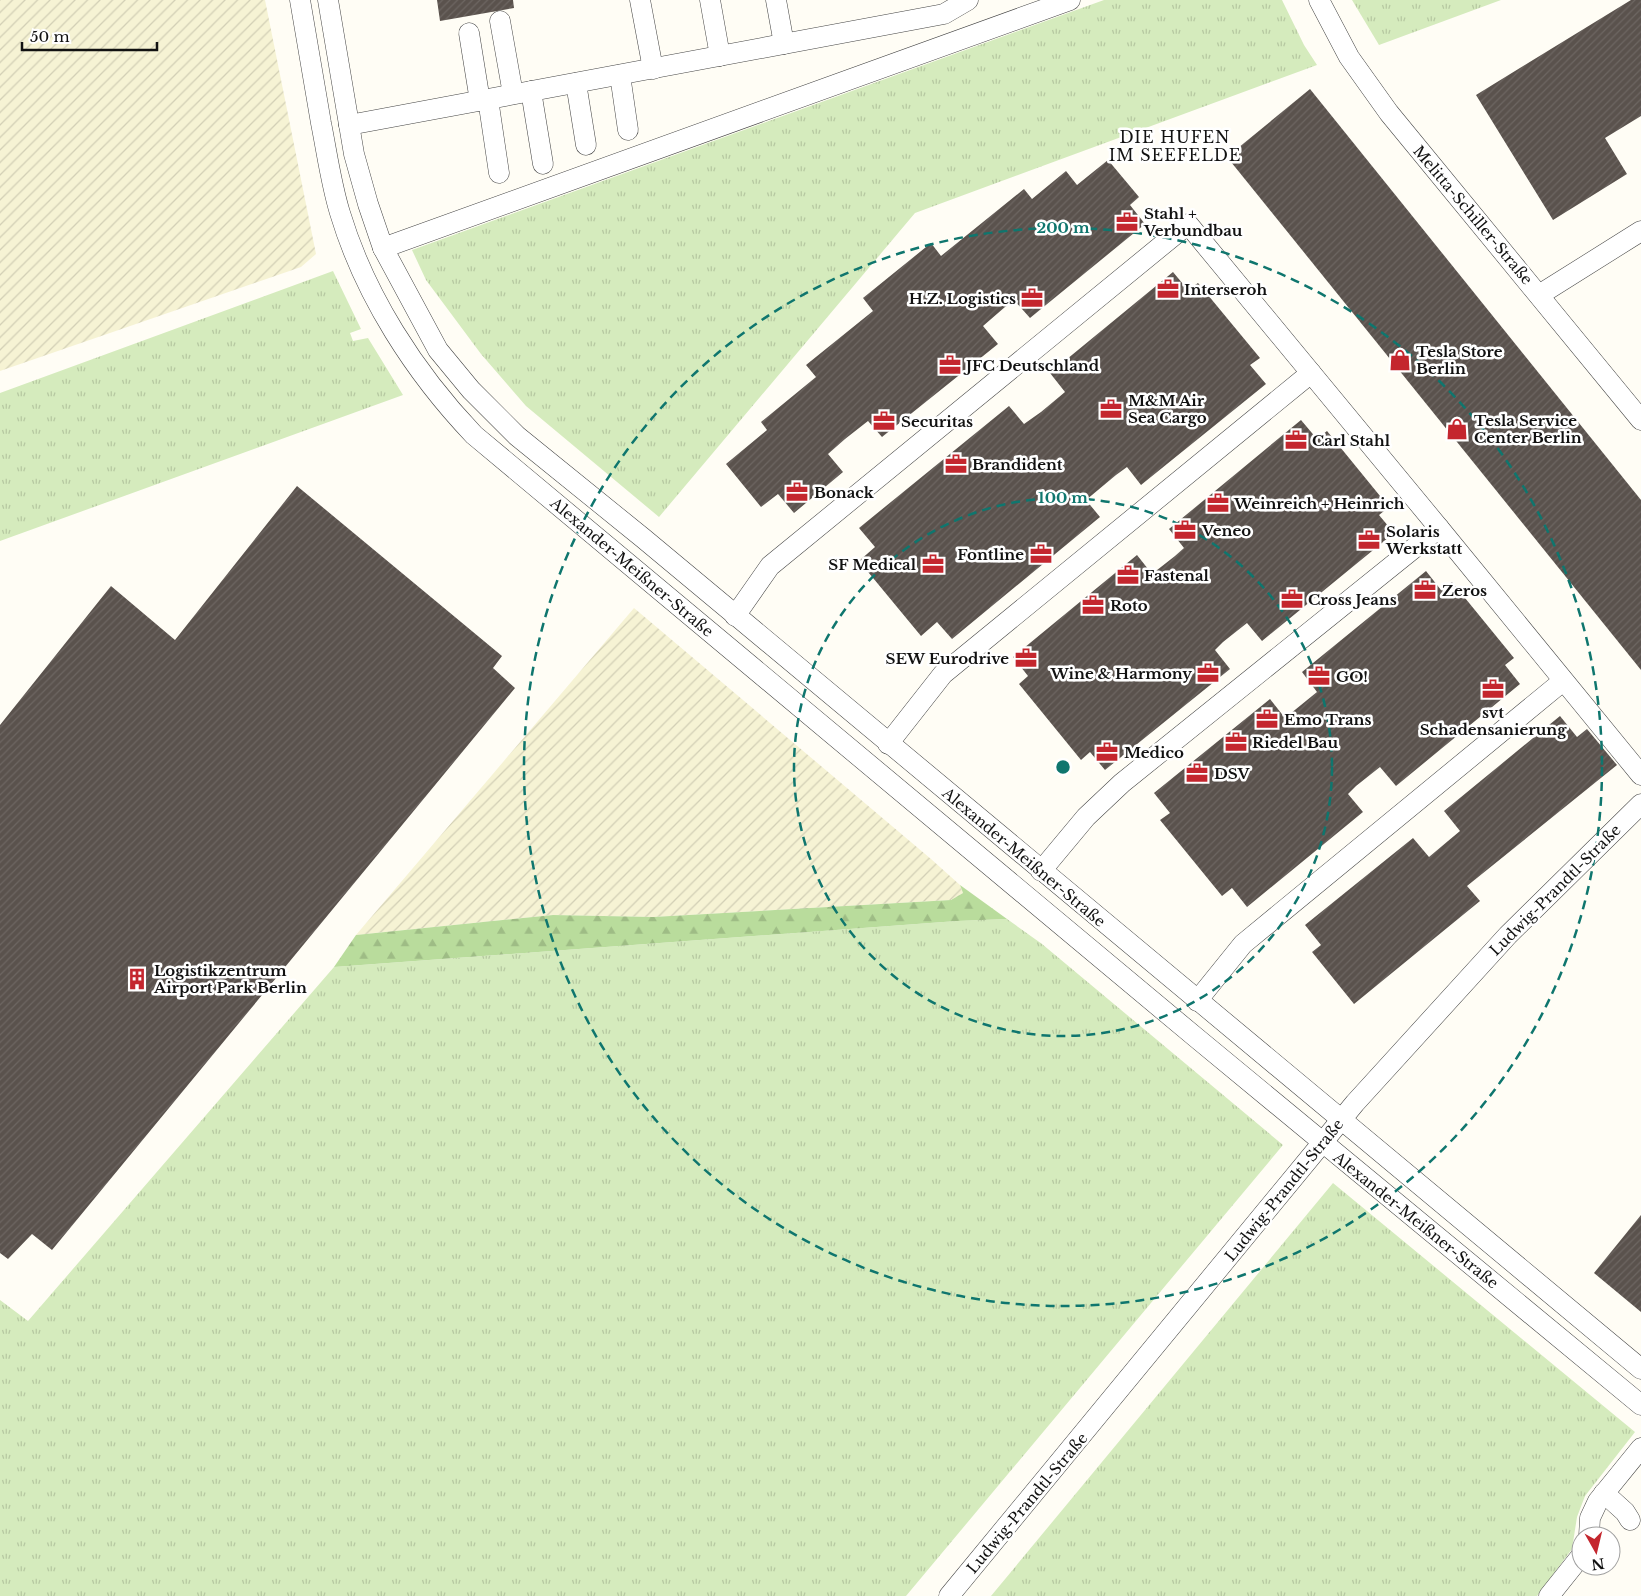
<svg xmlns="http://www.w3.org/2000/svg" width="1641" height="1596" font-family="'Libre Baskerville',serif">
  <style>
    .farmland { fill: url(#farmland-furrows) }
    .grass { fill: url(#grass-tufts) }
    .forest { fill: url(#forest-firs) }
    .building { fill: url(#building-hatch) }
    .lines { fill: none; stroke-linecap: round; stroke-linejoin: round }
    .minor-casing { stroke: #444; stroke-width: 21 }
    .minor { stroke: #fff; stroke-width: 20 }
    .ring { fill: none; stroke: #0f766e; stroke-width: 2.5; stroke-dasharray: 9 6 }
    .labels { text-anchor: middle; dominant-baseline: central; stroke-width: 5; stroke-linejoin: round; paint-order: stroke }
    .poi-label { font-size: 15px; font-weight: bold; fill: #111; stroke: #fff; text-anchor: start }
    .street-label { font-size: 15px; fill: #111; stroke: #fff }
    .neighbourhood-label { font-size: 16px; letter-spacing: 1px; fill: #111; stroke: #fff }
    .centre { fill: #0f766e; stroke: #fff; stroke-width: 2.5 }
    .ring-label { font-size: 15px; text-anchor: middle; font-weight: bold; fill: #0f766e; stroke: #fff; stroke-width: 5; stroke-linejoin: round; paint-order: stroke }
  </style>
  <defs>
    <pattern id="farmland-furrows" width="10" height="10" patternUnits="userSpaceOnUse" patternTransform="scale(1.25)"><rect width="10" height="10" fill="#f6f3d4"/><path d="M-1 1l2-2M0 10L10 0M9 11l2-2" fill="none" stroke="#d2cfb5"/></pattern>
    <pattern id="grass-tufts" width="24" height="20" patternUnits="userSpaceOnUse" patternTransform="scale(1.25)"><rect width="24" height="20" fill="#d5ebbd"/><path d="M3 7l-1-3M5 7V3M7 7l1-3M15 17l-1-3M17 17v-4M19 17l1-3" fill="none" stroke="#b6c8a1"/></pattern>
    <pattern id="forest-firs" width="22" height="20" patternUnits="userSpaceOnUse" patternTransform="scale(1.25)"><rect width="22" height="20" fill="#b9dc9c"/><path d="M5 1l3.5 6h-7zM16 11l3.5 6h-7z" fill="#9ebc85"/></pattern>
    <pattern id="building-hatch" width="6" height="6" patternUnits="userSpaceOnUse" patternTransform="scale(1.25)"><rect width="6" height="6" fill="#5a524d"/><path d="M-1 1l2-2M0 6l6-6M5 7l2-2" fill="none" stroke="#6d6662"/></pattern>
  </defs>
  <rect width="100%" height="100%" fill="#fffdf5"/>
  <g class="farmland">
    <polygon points="0,0 265,0 316,254 301,267 0,371"/>
    <polygon points="634,608 931,859 960,885 963,893 951,900 653,917 553,915 356,935"/>
  </g>
  <g class="grass">
    <polygon points="1104,0 1282,0 1304,45 1317,65 915,213 659,517 526,406 481,354 426,280 412,250"/>
    <polygon points="1352,0 1501,0 1379,45"/>
    <polygon points="333,271 361,329 350,333 353,341 368,338 403,395 0,541 0,393"/>
    <polygon points="1007,919 1042,944 1283,1145 906,1596 0,1596 0,1300 28,1321 334,967 957,921"/>
    <polygon points="1333,1183 1635,1432 1585,1496 1577,1517 1572,1549 1537,1596 991,1596"/>
  </g>
  <polygon class="forest" points="960,885 1007,919 957,921 334,967 356,935 553,915 653,917 951,900 963,893"/>
  <g class="building">
    <polygon points="437,0 513,0 514,8 440,21"/>
    <polygon points="1631,0 1641,0 1641,116 1605,138 1627,174 1553,220 1476,95"/>
    <polygon points="1310,89 1641,500 1641,670 1227,157"/>
    <polygon points="1108,160 1139,197 1130,205 1145,224 1030,318 1015,301 1005,307 983,326 998,344 882,437 868,421 845,439 828,454 843,472 794,513 778,494 761,507 726,464 767,430 761,422 816,377 806,365 873,311 863,298 931,243 941,256 1024,189 1032,199 1066,171 1077,185"/>
    <polygon points="1173,272 1188,290 1198,283 1260,358 1250,365 1266,384 1141,485 1127,467 1116,475 1086,500 1100,517 952,639 937,622 921,636 859,561 875,547 859,528 1009,406 1024,424 1041,412 1065,392 1050,373"/>
    <polygon points="1301,420 1317,439 1327,431 1389,507 1379,515 1394,533 1262,641 1247,623 1223,642 1215,650 1230,669 1105,770 1090,752 1081,760 1019,684 1028,676 1013,657 1137,555 1152,574 1175,556 1184,548 1169,529"/>
    <polygon points="297,486 502,656 493,668 515,688 52,1250 32,1234 8,1259 0,1253 0,725 111,586 175,640"/>
    <polygon points="1426,571 1441,590 1452,582 1514,658 1505,665 1520,684 1396,786 1380,767 1356,786 1348,794 1363,812 1247,907 1232,888 1222,896 1160,820 1170,813 1154,793 1270,699 1285,718 1317,692 1302,672"/>
    <polygon points="1560,716 1577,737 1587,729 1617,765 1467,886 1480,901 1354,1004 1312,952 1321,945 1305,925 1413,838 1429,857 1448,841 1460,831 1444,811"/>
    <polygon points="1641,1215 1641,1312 1594,1273"/>
  </g>
  <g class="lines">
    <g class="minor-casing">
      <g id="minor">
        <path d="M300,0C307,41 314,82 321,123C327,153 331,184 340,213C365,296 415,373 474,435C862,760 1250,1084 1641,1405"/>
        <polyline points="328,0 354,154 368,204 383,248 438,350 471,390 517,436 643,538 1641,1369"/>
        <polyline points="640,0 653,69"/>
        <polyline points="710,0 720,56"/>
        <polyline points="776,0 784,44"/>
        <polyline points="1319,0 1349,57 1389,113 1641,420"/>
        <polyline points="500,21 513,94"/>
        <polyline points="469,33 480,101"/>
        <polyline points="620,75 628,130"/>
        <polyline points="576,83 586,145"/>
        <polyline points="531,91 543,164"/>
        <polyline points="488,99 499,173"/>
        <polyline points="349,125 944,14 968,0"/>
        <polyline points="383,248 1070,0"/>
        <polyline points="1539,295 1641,231"/>
        <polyline points="735,616 770,566 1188,224 1439,528"/>
        <polyline points="888,744 943,674 1311,373"/>
        <polyline points="1041,871 1086,817 1122,783 1439,528 1641,775"/>
        <polyline points="1197,1001 1243,944 1563,681"/>
        <polyline points="1604,1493 1625,1512 1630,1520"/>
        <polyline points="1589,1536 1590,1518 1598,1501 1641,1448"/>
        <polyline points="949,1596 1355,1103 1508,935 1641,804"/>
        <polyline points="1549,1596 1581,1556"/>
      </g>
    </g>
    <use href="#minor" class="minor"/>
  </g>
  <g class="ring">
    <circle cx="1063" cy="767" r="269"/>
    <circle cx="1063" cy="767" r="539"/>
  </g>
  <defs>
    <g id="office-bare" transform="scale(1.725)"><path d="M-6-3h4V-5.5h4V-3h4V5H-6ZM-1-4.5V-3h2v-1.5ZM-6 0V1H6V0Z" fill="#c4262e" stroke="#fff" stroke-width="2.5" paint-order="stroke"/></g>
    <g id="shop-bare" transform="scale(1.725)"><path d="M-5-2.5h2.3a2.7 3.5 0 0 1 5.4 0H5L5.5 6h-11ZM-1.5-2.5h3a1.5 2.3 0 0 0-3 0Z" fill="#c4262e" stroke="#fff" stroke-width="2.5" paint-order="stroke"/></g>
    <g id="building-bare" transform="scale(1.725)"><path d="M-4-6H4V6H1V3H-1V6H-4ZM-2.5-4.3h1.7v1.8h-1.7ZM.8-4.3h1.7v1.8H.8ZM-2.5-1h1.7V.8h-1.7ZM.8-1h1.7V.8H.8Z" fill="#c4262e" stroke="#fff" stroke-width="2.5" paint-order="stroke"/></g>
  </defs>
  <g fill-rule="evenodd">
    <use href="#office-bare" x="1127" y="222"/>
    <use href="#office-bare" x="1168" y="289"/>
    <use href="#office-bare" x="1032" y="298"/>
    <use href="#shop-bare" x="1400" y="360"/>
    <use href="#office-bare" x="950" y="365"/>
    <use href="#office-bare" x="1111" y="409"/>
    <use href="#office-bare" x="884" y="421"/>
    <use href="#shop-bare" x="1457" y="429"/>
    <use href="#office-bare" x="1296" y="440"/>
    <use href="#office-bare" x="956" y="464"/>
    <use href="#office-bare" x="797" y="492"/>
    <use href="#office-bare" x="1218" y="503"/>
    <use href="#office-bare" x="1185" y="530"/>
    <use href="#office-bare" x="1369" y="540"/>
    <use href="#office-bare" x="1041" y="554"/>
    <use href="#office-bare" x="933" y="564"/>
    <use href="#office-bare" x="1128" y="575"/>
    <use href="#office-bare" x="1425" y="590"/>
    <use href="#office-bare" x="1292" y="599"/>
    <use href="#office-bare" x="1093" y="605"/>
    <use href="#office-bare" x="1026" y="658"/>
    <use href="#office-bare" x="1208" y="673"/>
    <use href="#office-bare" x="1319" y="676"/>
    <use href="#office-bare" x="1493" y="689"/>
    <use href="#office-bare" x="1267" y="719"/>
    <use href="#office-bare" x="1236" y="742"/>
    <use href="#office-bare" x="1107" y="752"/>
    <use href="#office-bare" x="1197" y="773"/>
    <use href="#building-bare" x="137" y="979"/>
  </g>
  <g class="labels">
    <g class="poi-label">
      <text x="1144" y="213">Stahl +<tspan x="1144" dy="17">Verbundbau</tspan></text>
      <text x="1184" y="289">Interseroh</text>
      <text x="1016" y="298" text-anchor="end">H.Z. Logistics</text>
      <text x="1416" y="351">Tesla Store<tspan x="1416" dy="17">Berlin</tspan></text>
      <text x="966" y="365">JFC Deutschland</text>
      <text x="1128" y="400">M&amp;M Air<tspan x="1128" dy="17">Sea Cargo</tspan></text>
      <text x="1474" y="420">Tesla Service<tspan x="1474" dy="17">Center Berlin</tspan></text>
      <text x="901" y="421">Securitas</text>
      <text x="1312" y="440">Carl Stahl</text>
      <text x="972" y="464">Brandident</text>
      <text x="814" y="492">Bonack</text>
      <text x="1234" y="503">Weinreich + Heinrich</text>
      <text x="1202" y="530">Veneo</text>
      <text x="1386" y="531">Solaris<tspan x="1386" dy="17">Werkstatt</tspan></text>
      <text x="1024" y="554" text-anchor="end">Fontline</text>
      <text x="916" y="564" text-anchor="end">SF Medical</text>
      <text x="1144" y="575">Fastenal</text>
      <text x="1442" y="590">Zeros</text>
      <text x="1308" y="599">Cross Jeans</text>
      <text x="1110" y="605">Roto</text>
      <text x="1009" y="658" text-anchor="end">SEW Eurodrive</text>
      <text x="1192" y="673" text-anchor="end">Wine &amp; Harmony</text>
      <text x="1336" y="676">GO!</text>
      <text x="1493" y="712" text-anchor="middle">svt<tspan x="1493" dy="17">Schadensanierung</tspan></text>
      <text x="1284" y="719">Emo Trans</text>
      <text x="1252" y="742">Riedel Bau</text>
      <text x="1124" y="752">Medico</text>
      <text x="1214" y="773">DSV</text>
      <text x="154" y="970">Logistikzentrum<tspan x="154" dy="17">Airport Park Berlin</tspan></text>
    </g>
    <g class="street-label">
      <text transform="translate(1473 215) rotate(50)">Melitta-Schiller-Straße</text>
      <text transform="translate(632 567) rotate(40)">Alexander-Meißner-Straße</text>
      <text transform="translate(1024 857) rotate(40)">Alexander-Meißner-Straße</text>
      <text transform="translate(1555 890) rotate(-45)">Ludwig-Prandtl-Straße</text>
      <text transform="translate(1284 1190) rotate(-51)">Ludwig-Prandtl-Straße</text>
      <text transform="translate(1416 1220) rotate(39)">Alexander-Meißner-Straße</text>
      <text transform="translate(1027 1503) rotate(-50)">Ludwig-Prandtl-Straße</text>
    </g>
    <g class="neighbourhood-label">
      <text x="1175" y="137">DIE HUFEN<tspan x="1175" dy="18">IM SEEFELDE</tspan></text>
    </g>
  </g>
  <circle cx="1063" cy="767" r="8" class="centre"/>
  <g class="ring-label">
    <text x="1063" y="233">200 m</text>
    <text x="1063" y="503">100 m</text>
  </g>
  <g transform="translate(1596 1551) rotate(172)"><circle r="24" fill="#ffffff" stroke="#a0a0a0"/>
  <path d="M0-4L9 19L0 12L-9 19Z" fill="#c4262e"/>
  <text y="-8" font-size="14" font-weight="bold" text-anchor="middle" fill="#111111">N</text>
  </g>
  <path d="M22 42v8h135v-8" fill="none" stroke="#111111" stroke-width="2.5"/>
  <text x="30" y="42" font-size="15" fill="#111111" stroke="#ffffff" stroke-width="4" paint-order="stroke">50 m</text>
</svg>
